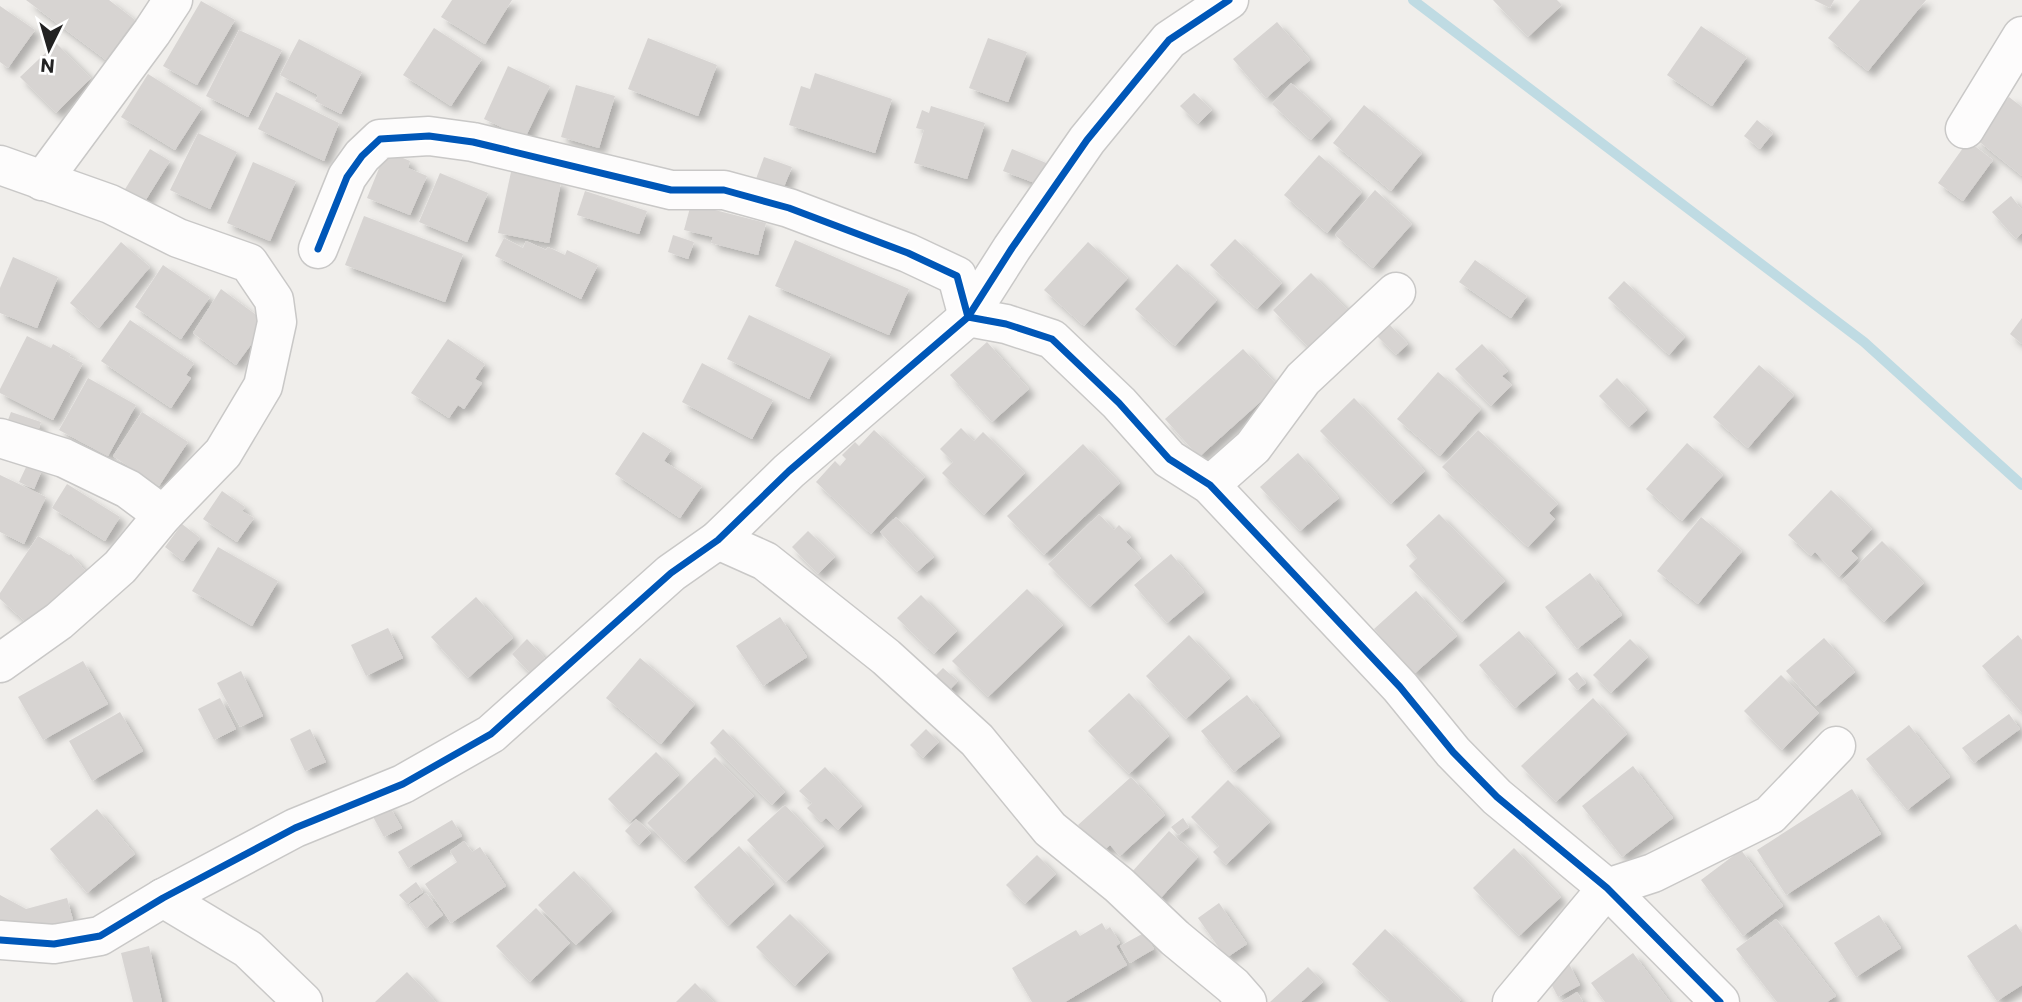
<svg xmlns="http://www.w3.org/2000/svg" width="2022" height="1002" font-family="Commissioner,sans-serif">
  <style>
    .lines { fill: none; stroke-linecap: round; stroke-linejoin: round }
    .stream { stroke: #bfdbe3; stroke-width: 10 }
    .building { fill: #d7d4d2; filter: url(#shadow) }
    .minor-casing { stroke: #c9c8c7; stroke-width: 41 }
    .minor { stroke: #fdfcfc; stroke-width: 38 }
    .cycleway-casing { stroke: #fff; stroke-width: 11 }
    .cycleway { stroke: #0057b8; stroke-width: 7 }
  </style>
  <defs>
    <filter id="shadow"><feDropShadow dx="6" dy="6" stdDeviation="3.5" flood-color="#0004"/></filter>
  </defs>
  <rect width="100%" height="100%" fill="#f0eeeb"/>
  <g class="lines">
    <polyline class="stream" points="1413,0 1864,342 2022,485"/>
  </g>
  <g class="building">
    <polygon points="26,0 109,0 135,20 106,60"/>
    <polygon points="452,0 512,0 485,44 441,17"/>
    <polygon points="1493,0 1557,0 1562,5 1528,37"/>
    <polygon points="1814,0 1834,0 1830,8"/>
    <polygon points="1860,0 1926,0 1868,71 1828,38"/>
    <polygon points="201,1 235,20 197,85 163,66"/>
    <polygon points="0,6 35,30 8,68 0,62"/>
    <polygon points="1277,22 1310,60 1266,98 1233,59"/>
    <polygon points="1701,26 1747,57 1712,106 1667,75"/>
    <polygon points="434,28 482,59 451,106 403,75"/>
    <polygon points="239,30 282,50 248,117 206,96"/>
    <polygon points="648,38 717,65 698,116 628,89"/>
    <polygon points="988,38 1027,52 1008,102 969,88"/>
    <polygon points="299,39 362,72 341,114 315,101 318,95 280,75"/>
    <polygon points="56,43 91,78 56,113 20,77"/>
    <polygon points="508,66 550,86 525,138 484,119"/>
    <polygon points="815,73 892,99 875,153 789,125 801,86 810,89"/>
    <polygon points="148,74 202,108 175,150 121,117"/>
    <polygon points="1291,83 1331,119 1311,140 1272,104"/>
    <polygon points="576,85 615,96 599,148 561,137"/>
    <polygon points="276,92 339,123 324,161 258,129"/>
    <polygon points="1194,93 1212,110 1198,124 1180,106"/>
    <polygon points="2009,97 2022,107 2022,176 1976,139"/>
    <polygon points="1364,105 1422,153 1391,191 1333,143"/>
    <polygon points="931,106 985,123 967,179 914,163 924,130 916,128 922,110 929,113"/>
    <polygon points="1757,120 1773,133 1760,149 1744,136"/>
    <polygon points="198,133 237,152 210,209 170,190"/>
    <polygon points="1968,141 1993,160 1963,201 1938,183"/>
    <polygon points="150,149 170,161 142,206 122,194"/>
    <polygon points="1012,149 1051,165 1043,186 1003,171"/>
    <polygon points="386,151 410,161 408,168 427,176 410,215 367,198"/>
    <polygon points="1319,155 1362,192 1327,233 1284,195"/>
    <polygon points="764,157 792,167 779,199 752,190"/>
    <polygon points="253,162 296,181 270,241 227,223"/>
    <polygon points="511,172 561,182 549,243 498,233"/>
    <polygon points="440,173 488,193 467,242 419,222"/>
    <polygon points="1375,190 1412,224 1373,268 1335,235"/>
    <polygon points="585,191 647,211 639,234 577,215"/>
    <polygon points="2011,196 2022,210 2022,233 2016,239 1992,212"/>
    <polygon points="691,204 766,223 758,255 711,243 713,237 684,230"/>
    <polygon points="364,216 463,254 445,302 345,265"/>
    <polygon points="673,235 694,242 688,259 668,252"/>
    <polygon points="504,238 523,248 526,241 546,250 548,247 565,255 567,250 598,265 581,299 495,256"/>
    <polygon points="1235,239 1282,283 1257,309 1210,265"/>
    <polygon points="795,240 909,289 889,335 775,286"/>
    <polygon points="121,242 150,267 99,328 70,303"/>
    <polygon points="1088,242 1128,278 1084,326 1044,290"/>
    <polygon points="13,257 58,277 37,328 0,313 0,288"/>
    <polygon points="1475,260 1527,296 1511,318 1459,282"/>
    <polygon points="1177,264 1217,300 1175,346 1135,309"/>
    <polygon points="163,265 210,297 181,339 135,307"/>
    <polygon points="1311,273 1350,312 1311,350 1273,310"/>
    <polygon points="1624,281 1685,337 1669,355 1608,298"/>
    <polygon points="221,289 267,323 236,365 193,333"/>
    <polygon points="749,315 831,354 809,399 727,359"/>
    <polygon points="2022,318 2022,344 2010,334"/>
    <polygon points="130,320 194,363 186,375 191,378 171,408 101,361"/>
    <polygon points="1388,323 1408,344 1396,355 1376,335"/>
    <polygon points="27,336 51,348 53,344 71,354 69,357 83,363 53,420 0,393 0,389"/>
    <polygon points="448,339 485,364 475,379 482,383 464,409 458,405 449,418 411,393"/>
    <polygon points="987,342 1029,389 992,422 950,375"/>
    <polygon points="1482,344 1508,371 1502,376 1512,385 1491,406 1455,369"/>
    <polygon points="1243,349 1278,386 1199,457 1165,419"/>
    <polygon points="702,363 773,400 752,439 682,402"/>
    <polygon points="1759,365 1794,395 1748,448 1713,417"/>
    <polygon points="1438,372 1481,409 1440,456 1397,419"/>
    <polygon points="88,378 136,405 108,456 59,430"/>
    <polygon points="1617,378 1647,410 1629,427 1599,396"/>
    <polygon points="1354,398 1425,471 1391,504 1320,431"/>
    <polygon points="11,412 41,422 36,438 5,428"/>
    <polygon points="142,412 188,442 159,486 113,456"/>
    <polygon points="961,428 974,441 983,432 1025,473 984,515 942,473 953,462 940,449"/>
    <polygon points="874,430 925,477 871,534 816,482 835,461 840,466 846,459 842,455 855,442 859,446"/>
    <polygon points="1478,430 1558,504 1549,513 1555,519 1528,547 1442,467"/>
    <polygon points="643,432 671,450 664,461 702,486 680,518 615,474"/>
    <polygon points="1687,443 1723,475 1682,521 1646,489"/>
    <polygon points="1083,444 1120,483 1044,555 1007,516"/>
    <polygon points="1298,453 1339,498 1300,531 1260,487"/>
    <polygon points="28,463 42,470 34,489 19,482"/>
    <polygon points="0,475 46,497 24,544 0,532"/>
    <polygon points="67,484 120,517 105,541 52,508"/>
    <polygon points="1831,490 1872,529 1851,551 1858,558 1839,577 1815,552 1811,556 1788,535"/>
    <polygon points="222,491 245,507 242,511 254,518 237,542 203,519"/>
    <polygon points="1099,514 1114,530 1119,525 1131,537 1126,542 1141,558 1090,607 1048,564"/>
    <polygon points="1439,514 1505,581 1462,622 1409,566 1417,558 1406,545"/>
    <polygon points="896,517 934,557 917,572 880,532"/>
    <polygon points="1701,517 1742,551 1698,604 1657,571"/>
    <polygon points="182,524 200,538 183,561 165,547"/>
    <polygon points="808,531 835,557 818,574 792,547"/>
    <polygon points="38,536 69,555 71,554 88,574 28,624 0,599 0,593"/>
    <polygon points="1882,541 1924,583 1884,622 1842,580"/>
    <polygon points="218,547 278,581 252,626 192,591"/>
    <polygon points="1171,554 1204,592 1167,623 1134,585"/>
    <polygon points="1590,573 1622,615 1577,649 1545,607"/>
    <polygon points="1027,589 1063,625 988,697 952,661"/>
    <polygon points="1416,591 1457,636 1414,674 1374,629"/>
    <polygon points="921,595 957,631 934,654 897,618"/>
    <polygon points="476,597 513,638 468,678 431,637"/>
    <polygon points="780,617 807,657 763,686 736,646"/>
    <polygon points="388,628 403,658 366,676 351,645"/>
    <polygon points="1519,631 1556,673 1515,708 1479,665"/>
    <polygon points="1189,635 1230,678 1186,719 1146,676"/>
    <polygon points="2018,635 2022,640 2022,713 1982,666"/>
    <polygon points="1824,638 1855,672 1816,706 1786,671"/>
    <polygon points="527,639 545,658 530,673 512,654"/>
    <polygon points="1630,639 1648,657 1611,693 1593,675"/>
    <polygon points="640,658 695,704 661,744 606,698"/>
    <polygon points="83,661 108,704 43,740 18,697"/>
    <polygon points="943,668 958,681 943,697 928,683"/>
    <polygon points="241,671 263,716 240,727 217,683"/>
    <polygon points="1577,672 1586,683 1577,690 1568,679"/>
    <polygon points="1781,675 1819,713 1782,750 1744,711"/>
    <polygon points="1129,693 1169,736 1129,774 1088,731"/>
    <polygon points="1247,695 1280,736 1234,772 1201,731"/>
    <polygon points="220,698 236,729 214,740 198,709"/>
    <polygon points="1593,698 1627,734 1556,802 1521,766"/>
    <polygon points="120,712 143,751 92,781 69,741"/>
    <polygon points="2009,714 2020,729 1974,763 1962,748"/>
    <polygon points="1909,725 1950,777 1907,810 1866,759"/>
    <polygon points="310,729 326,762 305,771 290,739"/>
    <polygon points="723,729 785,792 772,805 710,743"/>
    <polygon points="926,729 939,742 923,758 910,745"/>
    <polygon points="656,752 679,775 630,822 608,799"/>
    <polygon points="715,757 754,796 685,862 647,823"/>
    <polygon points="1633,766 1673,818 1622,857 1582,806"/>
    <polygon points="825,767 862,806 838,830 826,818 821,822 807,808 812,803 799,791"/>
    <polygon points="1131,777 1165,815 1120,856 1110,845 1103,851 1078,825"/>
    <polygon points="1228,780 1270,822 1226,865 1213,852 1219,846 1191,817"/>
    <polygon points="1852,789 1881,834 1786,895 1757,850"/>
    <polygon points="388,804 402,828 384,837 371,813"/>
    <polygon points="785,805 824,846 786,882 747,840"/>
    <polygon points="97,809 135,854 87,893 50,849"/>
    <polygon points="1183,818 1189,827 1178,835 1171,827"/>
    <polygon points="636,819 651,833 639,845 625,831"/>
    <polygon points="452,820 462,836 408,868 398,852"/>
    <polygon points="1169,831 1198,857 1158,901 1130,874"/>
    <polygon points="464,841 472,852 480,847 506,886 451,923 425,884 457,862 450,851"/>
    <polygon points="739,846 774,884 728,926 694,887"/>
    <polygon points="1514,848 1561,897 1519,936 1473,888"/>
    <polygon points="1741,850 1783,906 1743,936 1701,880"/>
    <polygon points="1037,855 1056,874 1025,904 1006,885"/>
    <polygon points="574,871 612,911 576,945 538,905"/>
    <polygon points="416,882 423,892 407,904 399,895"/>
    <polygon points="426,893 443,915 426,928 409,905"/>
    <polygon points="0,895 26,909 67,898 73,920 24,933 0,920"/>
    <polygon points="1219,903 1247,944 1226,958 1198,918"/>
    <polygon points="536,908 570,943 530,982 496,946"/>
    <polygon points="790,914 829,952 795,986 756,947"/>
    <polygon points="1879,915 1901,948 1856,977 1834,943"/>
    <polygon points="1776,919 1836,996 1827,1002 1777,1002 1736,949"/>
    <polygon points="1102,923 1106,930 1110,927 1120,943 1116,946 1127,965 1065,1002 1032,1002 1012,968 1076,930 1080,936"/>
    <polygon points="2016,924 2022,933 2022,985 1997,1001 1967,956"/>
    <polygon points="1385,929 1461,1000 1459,1002 1392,1002 1352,964"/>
    <polygon points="1144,933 1154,949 1130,963 1120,946"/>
    <polygon points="149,946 162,1002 133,1002 121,953"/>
    <polygon points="1633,953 1670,1002 1605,1002 1591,983"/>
    <polygon points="1568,962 1580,985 1558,997 1546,974"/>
    <polygon points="1308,967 1323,982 1301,1002 1270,1002"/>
    <polygon points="407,972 436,1002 375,1002"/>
    <polygon points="695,983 714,1002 676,1002"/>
    <polygon points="1577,992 1583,1002 1561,1002"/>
  </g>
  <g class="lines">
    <g class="minor-casing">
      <g id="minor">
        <polyline points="1965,129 2022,36"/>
        <polyline points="0,165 110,204 178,238 249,263 274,300 277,322 263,386 223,453 163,515 120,567 59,621 0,663"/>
        <polyline points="42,181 152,32 173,0"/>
        <polyline points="318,249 347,177 362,156 380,139 429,136 473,142 671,190 724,190 789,208 908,253 957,276 968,317 1006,324 1052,339 1119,403 1169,459 1210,485 1400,687 1453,752 1497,797 1607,888 1720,1002"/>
        <polyline points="0,438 64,458 128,489 163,515"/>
        <polyline points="1210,485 1253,447 1303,379 1396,292"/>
        <polyline points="718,540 765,561 886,657 977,740 1050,829 1119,885 1175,938 1233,986 1247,1002"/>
        <polyline points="163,898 248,949 303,1002"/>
        <polyline points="0,940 54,944 100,936 163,898 295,828 403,784 491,734 671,573 718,540 789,471 968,317 1012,248 1087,140 1169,40 1229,0"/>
        <polyline points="1512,1002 1607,888 1653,873 1770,815 1836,746"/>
      </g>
    </g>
    <use href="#minor" class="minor"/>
    <g class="cycleway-casing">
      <g id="cycleway">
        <polyline points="318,249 347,177 362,156 380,139 429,136 473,142 671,190 724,190 789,208 908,253 957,276 968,317 1006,324 1052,339 1119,403 1169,459 1210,485 1400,687 1453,752 1497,797 1607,888 1720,1002"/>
        <polyline points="0,940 54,944 100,936 163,898 295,828 403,784 491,734 671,573 718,540 789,471 968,317 1012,248 1087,140 1169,40 1229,0"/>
      </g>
    </g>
    <use href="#cycleway" class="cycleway"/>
  </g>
  <g transform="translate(49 49) rotate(185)" stroke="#ffffff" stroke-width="5" paint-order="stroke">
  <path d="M0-5L12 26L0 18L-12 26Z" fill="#222222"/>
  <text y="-10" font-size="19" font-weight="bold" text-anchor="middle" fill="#222222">N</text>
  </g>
</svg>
